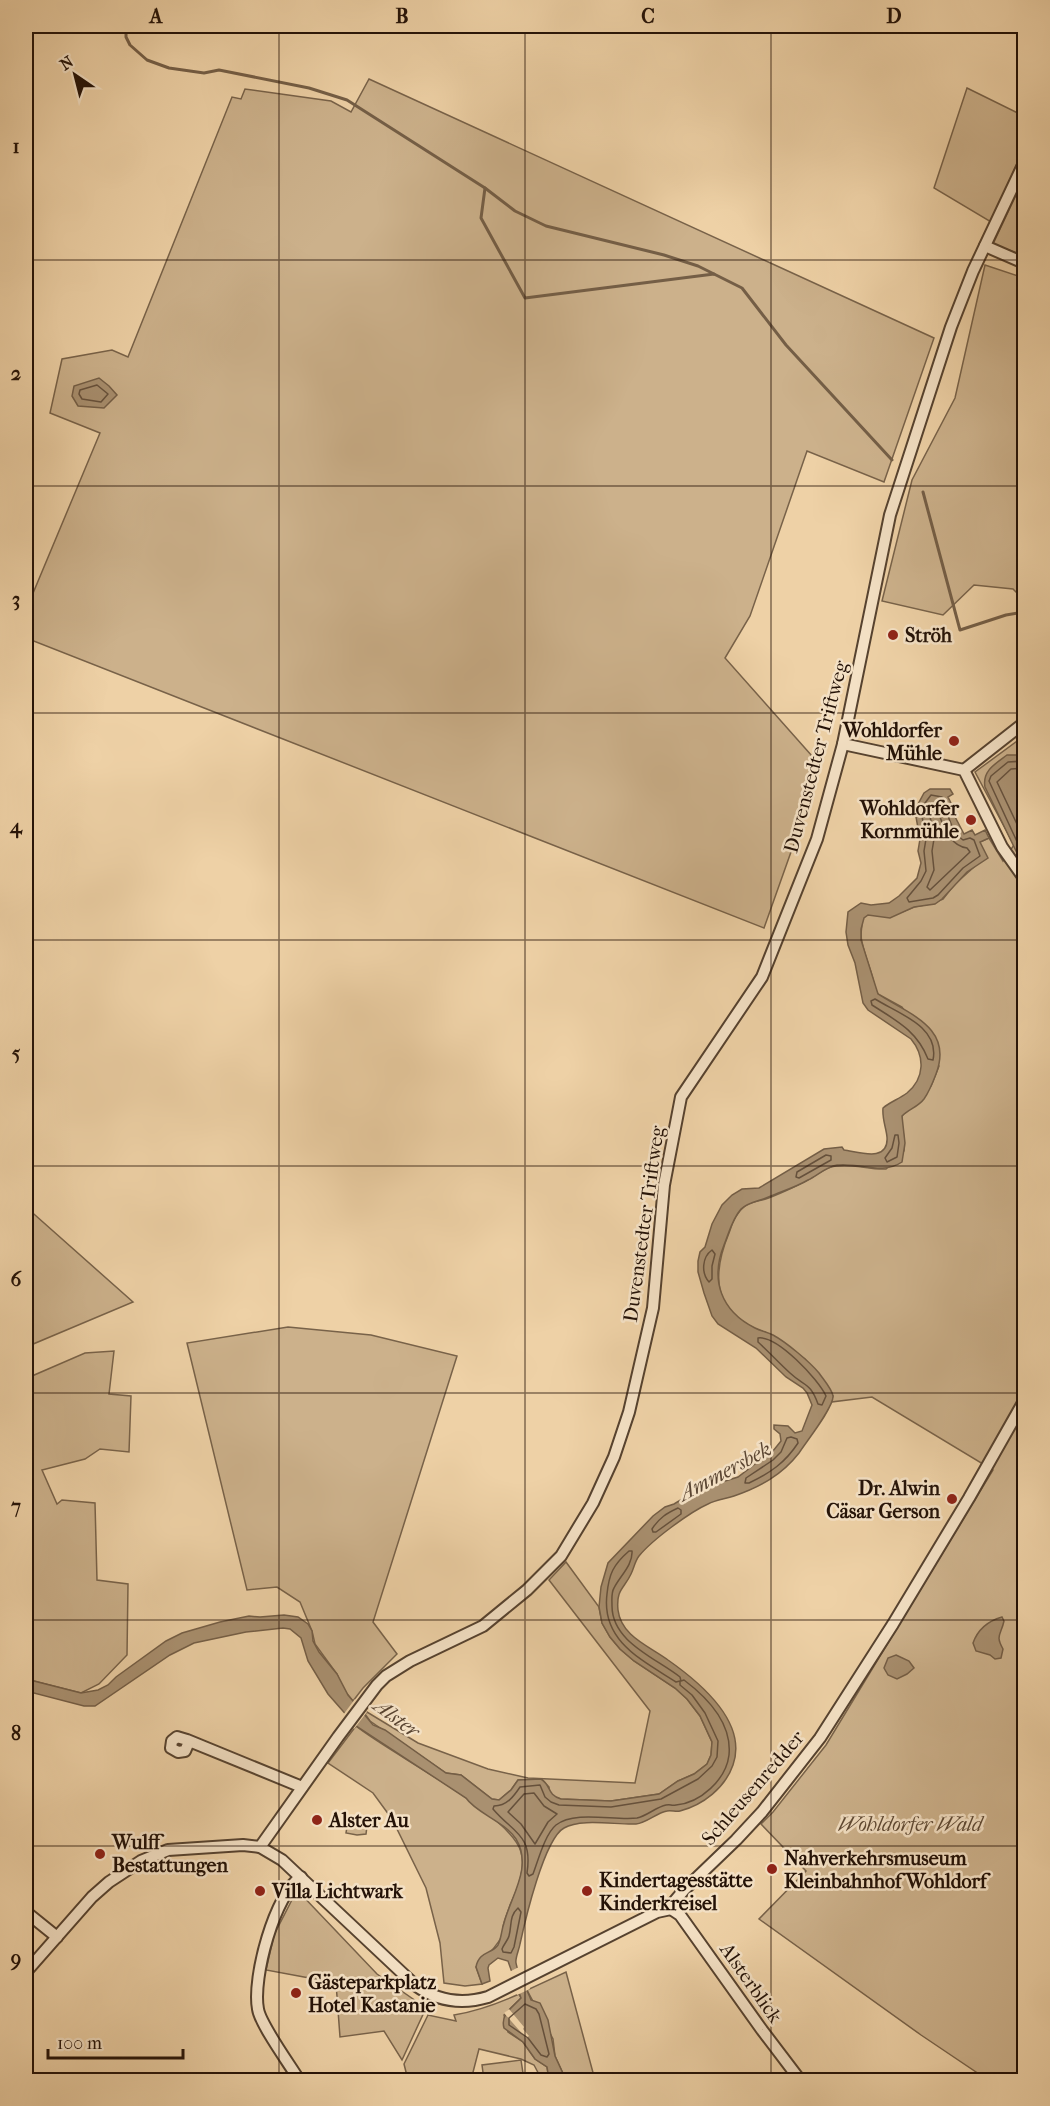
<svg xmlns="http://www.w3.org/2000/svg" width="1050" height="2106" font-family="'IM FELL French Canon',serif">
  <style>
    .green { fill: #ccb18b; stroke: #786249; stroke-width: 1.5 }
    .water { fill: #a99070; stroke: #745e46; stroke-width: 1.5 }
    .pier { fill: #eed1a6 }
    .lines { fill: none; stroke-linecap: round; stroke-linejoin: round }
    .shore { stroke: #66513c; stroke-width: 1.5 }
    .stream { stroke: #745e46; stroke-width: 3 }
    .minor-casing { stroke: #56422f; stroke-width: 14 }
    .minor { stroke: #f4e1c5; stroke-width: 10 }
    .grid { fill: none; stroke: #241207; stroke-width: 1.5; stroke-opacity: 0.55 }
    .poi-dot { fill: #8f2418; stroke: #f4e1c5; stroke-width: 2 }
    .labels { text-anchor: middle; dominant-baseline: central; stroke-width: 5; stroke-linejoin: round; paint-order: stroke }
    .poi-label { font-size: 20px; font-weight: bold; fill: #241207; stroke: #f4e1c5; text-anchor: start }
    .street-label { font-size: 20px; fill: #241207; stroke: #f4e1c5 }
    .park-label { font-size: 20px; font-style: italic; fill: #5f4a35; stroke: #f4e1c5 }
    .water-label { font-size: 21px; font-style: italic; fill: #594431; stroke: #f4e1c5 }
    .neatline { fill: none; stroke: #241207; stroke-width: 2 }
    .grid-label { font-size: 20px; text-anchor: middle; font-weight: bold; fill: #241207 }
  </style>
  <rect width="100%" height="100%" fill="#eed1a6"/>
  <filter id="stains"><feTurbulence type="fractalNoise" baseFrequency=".00333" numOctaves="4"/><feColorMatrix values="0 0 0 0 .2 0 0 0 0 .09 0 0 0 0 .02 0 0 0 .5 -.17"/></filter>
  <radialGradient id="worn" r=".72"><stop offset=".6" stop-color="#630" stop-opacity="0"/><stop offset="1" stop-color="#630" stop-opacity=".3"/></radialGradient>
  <g class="green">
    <polygon points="369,79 934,338 884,482 807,451 750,616 725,658 812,756 797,835 764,928 26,638 26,610 100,433 50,413 62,359 112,350 128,357 232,97 241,99 245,89 331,101 351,112"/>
    <polygon points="967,88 1024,116 1024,148 991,222 934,188"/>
    <polygon points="1024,178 1024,256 993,244"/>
    <polygon points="985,265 1024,278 1024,600 1013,589 974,585 943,615 882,601 912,480 955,398"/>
    <path d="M1024,736V2080H988L921,2035L759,1919L806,1871L761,1824L773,1812L826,1745L993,1470L872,1397L831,1402L833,1396L805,1359L765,1332C756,1330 748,1325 741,1320C710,1299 717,1262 729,1233C732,1223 736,1213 745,1206C750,1202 755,1202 762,1200C776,1196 790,1189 804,1182C815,1177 824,1167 836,1166C853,1163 869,1170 886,1169L904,1151C906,1139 901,1128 902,1116L931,1086L939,1066L902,1007L878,994L875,989C873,973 865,958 862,942C859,932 864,923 862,913L902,912L914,907L930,904L943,899L954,885L975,866L980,842L989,838L1003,861L1014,845L975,772Z"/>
    <polygon points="26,1207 133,1302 26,1347"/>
    <polygon points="288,1327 371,1335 457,1356 373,1622 397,1654 363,1688 353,1701 343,1689 337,1674 315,1644 312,1631 300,1602 277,1587 247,1590 187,1343"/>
    <polygon points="114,1351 109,1394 131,1396 129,1452 100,1449 85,1459 42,1470 57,1504 62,1500 95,1503 97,1580 128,1584 127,1655 99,1684 81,1693 26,1679 26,1382 32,1376 85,1353"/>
    <polygon points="566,1562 599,1607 602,1623 610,1637 620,1649 634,1661 675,1688 687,1699 700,1716 712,1742 711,1755 707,1764 694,1774 678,1781 659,1794 611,1801 561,1799 554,1797 549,1793 549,1787 541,1779 518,1780 511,1790 499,1800 492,1799 461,1775 446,1773 370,1721 365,1714 367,1712 418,1743 488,1769 528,1778 635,1783 650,1711 549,1580"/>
    <path d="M356,1726C390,1754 511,1814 521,1852C526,1870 517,1890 510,1905C508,1912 504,1920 503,1927C502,1931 504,1932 502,1936C496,1948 486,1957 476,1967L482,1984L465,1986L444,1983L440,1943L426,1888L392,1819L373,1793L328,1763Z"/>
    <polygon points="348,1821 367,1826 366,1834 357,1835 346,1833"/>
    <polygon points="297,1890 377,1974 426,2008 402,2060 384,2031 340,2037 336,1983 266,1970 274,1935"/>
    <polygon points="566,1972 595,2080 566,2080 555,2056 553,2039 527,1990"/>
    <path d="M519,1994L521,1998L504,2015L508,2032L523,2042L535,2059L547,2067L549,2080H542L534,2065L521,2059L479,2049L471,2080H408L404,2064L428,2015L456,2021L454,2015C478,2011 497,2004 519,1994Z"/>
    <polygon points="521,2060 524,2080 484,2080 482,2065"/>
  </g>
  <g class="water">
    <polygon points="99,378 109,386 117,395 104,408 78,406 72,396 74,386"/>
    <path d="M1007,755H1024V852L1017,853L985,787C982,771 995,764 1007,755Z"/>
    <path d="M930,789H950L953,794L948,797L954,809L952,811L964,834L972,830L975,835L985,830L989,838L980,842L988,858L967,872L942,899L935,904L914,907L890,918L868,915L864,918L861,929V940L878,994C908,1014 954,1027 936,1074C933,1082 929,1092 924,1099C918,1107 909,1109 902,1116L905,1143L902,1162C881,1176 860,1162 837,1165C826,1167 818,1175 808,1180C796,1187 783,1191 771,1196C761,1201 750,1201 741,1209C732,1219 729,1233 724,1245C710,1280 721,1311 755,1328C761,1331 767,1332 773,1335C786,1342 810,1362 819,1373C823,1379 832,1389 833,1396C834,1407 806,1442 799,1453C782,1475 760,1487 734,1496C725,1499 716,1500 708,1504C690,1512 652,1540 639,1556C635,1561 634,1568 631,1574C624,1589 616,1589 618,1610C621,1636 649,1646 668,1660C698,1681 748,1722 733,1765C725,1788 703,1805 680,1811C676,1812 671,1810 667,1811C656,1813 647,1823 636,1824C616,1825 581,1818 564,1828C544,1839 525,1921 520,1944C519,1950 515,1958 516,1963C518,1975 527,1989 531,2000L540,2003L548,2020L555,2056L566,2080H549L547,2067L535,2059L523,2042L504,2028C500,2014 513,2007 521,1998L508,1961L498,1958L489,1965L488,1968L490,1981L482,1984L476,1967C479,1951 492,1954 498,1945C502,1937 501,1931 504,1923C511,1896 533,1867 516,1839C504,1821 476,1813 466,1798L356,1726L328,1694L308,1661L301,1638L290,1629L283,1628L246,1632L194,1643L170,1655L95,1706H84L26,1691V1679L81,1693L98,1690L108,1685L116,1677L166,1641L182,1633L220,1622L249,1616L260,1617L284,1615L298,1617L308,1624L312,1631L313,1641L319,1652L337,1674L348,1695L373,1725L385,1730L446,1773L461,1775L492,1799L499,1800L511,1790L518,1780L541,1779C552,1786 546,1794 561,1799L611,1801L659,1794L678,1781L694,1774L707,1764L711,1755L712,1742L700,1716L687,1699L675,1688L634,1661L620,1649L610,1637L602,1623L599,1607L601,1587L608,1563L653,1516L665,1507L674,1504L699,1489L738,1477L759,1461L769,1456L781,1441L780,1434L774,1429V1425L788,1426L795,1433L802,1431L812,1405L807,1393L803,1388L786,1377L756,1348L718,1324L712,1316L704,1293L698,1272V1261L700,1252L705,1247L712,1224L722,1205L732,1195L742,1189L759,1188L824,1149L842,1147L844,1150C859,1152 889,1163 887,1137C886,1127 882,1119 883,1108C890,1102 899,1099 907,1093C925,1078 925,1056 911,1039L868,1010L863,1003L855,963L848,945L846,932L848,912L861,903L871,905L889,903L899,896L917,878L921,863L918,851L920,839L916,817L917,806L924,793Z"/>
    <path d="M1002,1617L1004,1621C1001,1635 995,1635 1003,1649L1001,1658L995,1659L990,1655L976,1651L973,1643C978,1629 988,1621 1002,1617Z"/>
    <polygon points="896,1655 909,1661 914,1668 907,1674 897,1679 888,1675 884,1668 888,1658"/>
  </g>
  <g class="pier">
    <polygon points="355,1699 367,1712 354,1729 343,1715"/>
    <polygon points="521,1966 530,1989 517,1995 509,1972"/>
    <polygon points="509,2009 524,2027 523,2029 529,2036 526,2038 504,2013"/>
  </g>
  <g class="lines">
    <g class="shore">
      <polygon points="97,385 108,394 101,402 82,399 79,394 80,390"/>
      <polyline points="1024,761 1008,762 991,776 989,781 1019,846 1024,847"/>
      <polyline points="1024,768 1011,769 997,782 1024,839"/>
      <path d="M931,795L942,797C947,810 950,831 963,840L970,838L974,840L980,856L963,868L938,895L933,898L909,902L907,898L921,881L926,871L924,851L926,839L922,816L925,803Z"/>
      <path d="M935,804C939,808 938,811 940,817C945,831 952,846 967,848L970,852L930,890L927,887L934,870L932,851L934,839L930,816L931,806Z"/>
      <path d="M875,999C897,1013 940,1026 933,1060L928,1059C917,1031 897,1021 872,1005L871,1001Z"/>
      <polygon points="895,1135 898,1135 899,1143 897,1157 887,1162 885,1158 892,1148"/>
      <polygon points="826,1155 831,1156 831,1160 799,1178 796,1177 797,1172"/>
      <path d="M712,1250L715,1254L712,1266V1279L709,1282C701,1273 702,1257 712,1250Z"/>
      <path d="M758,1338C777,1335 818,1379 826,1396L822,1405L818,1404C810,1382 805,1387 790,1373C779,1363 769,1352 758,1342Z"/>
      <path d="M791,1437L797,1439L798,1443C785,1463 770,1473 749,1483H745L746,1478L773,1460L781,1452L787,1438Z"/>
      <path d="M678,1508L681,1510V1514L656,1532H653L652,1529C659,1518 667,1513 678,1508Z"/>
      <path d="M629,1551H632C633,1565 620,1576 614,1588C611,1593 612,1599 612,1606C612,1642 656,1658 680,1677L681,1681L684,1680C708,1698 732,1724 729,1755C726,1780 700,1803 676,1805C670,1806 672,1804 666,1805C656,1807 647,1816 637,1818C615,1821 575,1810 556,1825C545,1834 538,1861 533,1874L529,1876L527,1873C533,1834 513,1833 493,1809L494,1806C507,1806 514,1796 520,1787L540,1785L545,1797L551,1802L559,1805L611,1807L661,1799L698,1779L712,1766L717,1757L718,1741L705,1713L692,1695L680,1685V1681L676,1682C642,1660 601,1641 607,1594C609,1574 613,1565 629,1551Z"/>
      <polygon points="534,1793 544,1806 557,1814 548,1822 535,1844 521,1824 508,1812 524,1794"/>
      <path d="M518,1908L521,1912L514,1947L511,1953L503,1952L502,1949C504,1944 508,1940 509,1936C512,1925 509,1916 518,1908Z"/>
      <polygon points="525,2004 536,2009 539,2014 549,2054 547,2057 541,2055 528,2038 509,2025 509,2018"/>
    </g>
    <g class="stream">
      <polyline points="126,26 126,37 130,45 147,60 169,68 204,73 219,70 309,88 347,100 485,188 481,218 525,298 714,274 742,288 786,345 892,460"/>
      <polyline points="485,188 515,211 546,226 664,255 698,266 714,274"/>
      <polyline points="923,492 960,630 1006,615 1024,612"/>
    </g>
    <g class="minor-casing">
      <g id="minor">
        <polyline points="985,246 1024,263"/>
        <polyline points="843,744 964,770 1002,847 1024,878"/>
        <polyline points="964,770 1024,723"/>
        <polyline points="187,1740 188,1744 185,1751 178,1752 171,1748 172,1741 177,1737 187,1740 302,1787"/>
        <polyline points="260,1847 338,1737 377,1685 386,1676 410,1661 483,1626 527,1590 561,1556 593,1503 614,1457 629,1412 653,1308 664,1185 681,1097 762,977 817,839 843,744 890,515 951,327 973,271 1024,163"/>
        <polyline points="671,1909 673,1903 684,1890 736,1840 762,1812 820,1738 893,1624 969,1498 1024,1401"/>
        <polyline points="671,1909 680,1915 762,2030 800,2080"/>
        <polyline points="26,1912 57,1937"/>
        <path d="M26,1972L92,1897L109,1882L141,1861L168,1850L243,1845L260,1847L282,1860L415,1985C437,2001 461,2005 488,1997L657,1912L671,1909"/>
        <path d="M299,2080C290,2065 260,2024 258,2009C252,1978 275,1893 301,1877"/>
      </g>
    </g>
    <use href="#minor" class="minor"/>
  </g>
  <path class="grid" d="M279,26V2080M525,26V2080M771,26V2080M26,260H1024M26,486H1024M26,713H1024M26,940H1024M26,1166H1024M26,1393H1024M26,1620H1024M26,1846H1024"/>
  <g class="poi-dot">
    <circle cx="893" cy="635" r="6"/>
    <circle cx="954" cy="741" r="6"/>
    <circle cx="971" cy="820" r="6"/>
    <circle cx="952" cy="1499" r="6"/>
    <circle cx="317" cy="1820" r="6"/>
    <circle cx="100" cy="1854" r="6"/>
    <circle cx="772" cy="1869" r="6"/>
    <circle cx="260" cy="1891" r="6"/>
    <circle cx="587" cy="1891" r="6"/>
    <circle cx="296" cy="1993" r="6"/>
  </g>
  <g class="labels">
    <g class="poi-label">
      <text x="905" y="635">Ströh</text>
      <text x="942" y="730" text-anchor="end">Wohldorfer<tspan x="942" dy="23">Mühle</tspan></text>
      <text x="959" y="808" text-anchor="end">Wohldorfer<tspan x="959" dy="23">Kornmühle</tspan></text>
      <text x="940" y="1488" text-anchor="end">Dr. Alwin<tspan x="940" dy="23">Cäsar Gerson</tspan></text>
      <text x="329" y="1820">Alster Au</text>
      <text x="112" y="1842">Wulff<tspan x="112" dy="23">Bestattungen</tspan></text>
      <text x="784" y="1858">Nahverkehrsmuseum<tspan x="784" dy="23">Kleinbahnhof Wohldorf</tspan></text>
      <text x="599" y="1880">Kindertagesstätte<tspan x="599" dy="23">Kinderkreisel</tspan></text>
      <text x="272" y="1891">Villa Lichtwark</text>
      <text x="308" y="1982">Gästeparkplatz<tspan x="308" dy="23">Hotel Kastanie</tspan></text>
    </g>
    <g class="street-label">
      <text transform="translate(816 757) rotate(-75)">Duvenstedter Triftweg</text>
      <text transform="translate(644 1224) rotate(-82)">Duvenstedter Triftweg</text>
      <text transform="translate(753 1788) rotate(-49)">Schleusenredder</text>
      <text transform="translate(751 1983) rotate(55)">Alsterblick</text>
    </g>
    <g class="park-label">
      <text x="910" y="1824">Wohldorfer Wald</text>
    </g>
    <g class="water-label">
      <text transform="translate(725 1471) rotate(-28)">Ammersbek</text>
      <text transform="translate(397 1718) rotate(37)">Alster</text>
    </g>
  </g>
  <rect width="1050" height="2106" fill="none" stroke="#eed1a6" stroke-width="66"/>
  <g transform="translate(75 75) rotate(325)" stroke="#f4e1c5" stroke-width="4.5" paint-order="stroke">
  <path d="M0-4.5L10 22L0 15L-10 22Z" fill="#241207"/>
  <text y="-9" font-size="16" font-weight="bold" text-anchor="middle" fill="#241207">N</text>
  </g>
  <path d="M48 2049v9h135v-9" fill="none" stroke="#241207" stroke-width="3"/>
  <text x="57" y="2049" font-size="18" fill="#241207" stroke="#f4e1c5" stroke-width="4.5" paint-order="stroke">100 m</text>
  <rect x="33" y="33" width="984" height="2040" class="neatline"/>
  <g class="grid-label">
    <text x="156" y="23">A</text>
    <text x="402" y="23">B</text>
    <text x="648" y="23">C</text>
    <text x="894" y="23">D</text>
    <text x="16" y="153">1</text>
    <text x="16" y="380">2</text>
    <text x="16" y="606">3</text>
    <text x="16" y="833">4</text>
    <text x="16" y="1060">5</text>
    <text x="16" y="1286">6</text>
    <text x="16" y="1513">7</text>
    <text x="16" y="1740">8</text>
    <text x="16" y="1966">9</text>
  </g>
  <rect width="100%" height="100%" filter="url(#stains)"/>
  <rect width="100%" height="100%" fill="url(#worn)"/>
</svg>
